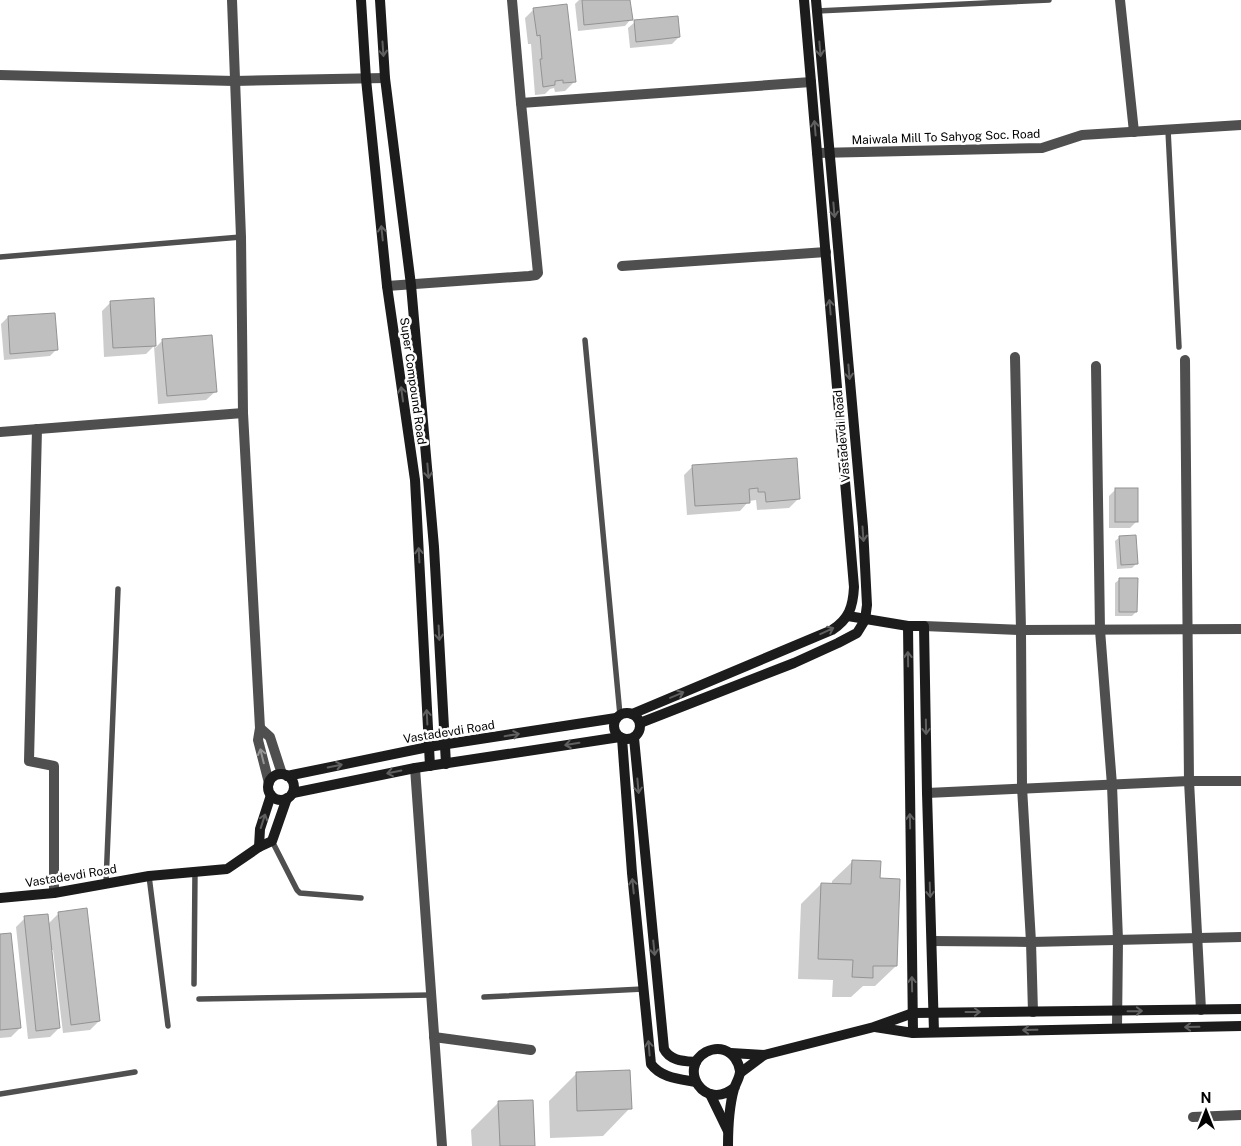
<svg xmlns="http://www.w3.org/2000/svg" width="1241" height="1146" font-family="'Public Sans',sans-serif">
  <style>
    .shadow { fill: #0003 }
    .building { fill: #bfbfbf; stroke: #939393 }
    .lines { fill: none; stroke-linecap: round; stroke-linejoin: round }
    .lane { stroke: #4f4f4f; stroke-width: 5.5 }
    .street { stroke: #4f4f4f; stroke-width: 10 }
    .secondary { stroke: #1c1c1c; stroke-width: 10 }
    .oneway { stroke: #606060 }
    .oneway2 { stroke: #959595 }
    .labels { text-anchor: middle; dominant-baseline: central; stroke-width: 5; stroke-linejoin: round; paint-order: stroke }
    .street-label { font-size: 12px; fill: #000; stroke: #fff }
  </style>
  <rect width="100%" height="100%" fill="#fff"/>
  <g class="shadow">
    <polygon points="579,0 629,0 631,19 625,26 578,31 575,4"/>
    <polygon points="534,9 574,82 565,91 555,92 554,88 550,89 545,94 535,95 531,44 528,44 525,18"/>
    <polygon points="635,22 679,37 672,44 630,48 628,28"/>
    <polygon points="152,300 155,348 163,340 216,391 206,400 158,404 154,346 146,354 104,357 102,311 111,302"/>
    <polygon points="8,317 56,350 50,356 4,360 1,324"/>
    <polygon points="693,466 798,499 789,508 757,510 756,500 749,501 740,511 687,515 684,475"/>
    <polygon points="1116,489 1136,522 1130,528 1109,528 1109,496"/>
    <polygon points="1120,537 1136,564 1132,568 1117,569 1115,541"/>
    <polygon points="1120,579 1136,612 1132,616 1115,616 1115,583"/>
    <polygon points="853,861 879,880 896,966 875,986 863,986 851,997 832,997 833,980 798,979 801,904 821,884 832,885 832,881"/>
    <polygon points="59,913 99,1021 90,1030 63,1033 53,950 50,950 59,1028 50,1037 28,1039 16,927 25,918 48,924"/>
    <polygon points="0,935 20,1028 11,1037 0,1038"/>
    <polygon points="576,1074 630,1108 603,1136 550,1138 549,1101"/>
    <polygon points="498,1103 534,1146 472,1146 471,1130"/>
  </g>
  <g class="building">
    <polygon points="582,0 630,0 633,20 584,25"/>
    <polygon points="567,4 576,82 563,83 563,80 555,81 555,85 543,87 540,59 542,59 540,35 537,36 533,8"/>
    <polygon points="678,16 680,37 636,42 634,20"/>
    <polygon points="154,298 156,346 113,348 110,301"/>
    <polygon points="55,313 58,350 10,354 8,316"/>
    <polygon points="212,335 217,392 167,396 162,339"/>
    <polygon points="797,458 800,499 766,502 765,492 758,492 758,488 749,489 750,503 695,506 692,465"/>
    <rect x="1115" y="488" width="23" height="34"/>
    <polygon points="1136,535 1138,564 1121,565 1119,536"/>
    <polygon points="1119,578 1138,578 1137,612 1119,612"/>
    <polygon points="852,860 881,861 880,878 900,879 897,966 873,966 873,978 852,977 853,960 818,959 821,883 851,884"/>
    <polygon points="87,908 100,1021 71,1025 58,912"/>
    <polygon points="48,914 60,1028 36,1031 24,916"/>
    <polygon points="11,933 21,1028 0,1030 0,934"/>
    <polygon points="630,1070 632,1109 577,1111 576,1072"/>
    <polygon points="533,1100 535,1146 500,1146 498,1101"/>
  </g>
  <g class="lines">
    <g class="lane">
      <polyline points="817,11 1049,0"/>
      <polyline points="1168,130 1179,347"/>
      <polyline points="0,257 241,237"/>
      <polyline points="585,340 620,715"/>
      <polyline points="272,841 297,890 300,893 361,898"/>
      <polyline points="149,876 168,1026"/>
      <polyline points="106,883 118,589"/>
      <polyline points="194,984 195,872"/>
      <polyline points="484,997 643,989"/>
      <polyline points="199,999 431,995"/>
      <polyline points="0,1094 135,1072"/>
    </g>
    <g class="street">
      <polyline points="232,0 241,237 243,413 260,728 258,740 269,783"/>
      <polyline points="1120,0 1134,132"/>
      <polyline points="0,75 234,81 385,78"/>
      <polyline points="521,103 811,82"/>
      <polyline points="817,153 1042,148 1082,135 1241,125"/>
      <polyline points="622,266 826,252"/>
      <polyline points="387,286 529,276 536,275 538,273 521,103 512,0"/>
      <polyline points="1015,357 1021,630 1022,787 1031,942 1033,1012"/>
      <polyline points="1185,360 1189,781 1201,1010"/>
      <polyline points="1096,366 1100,630 1112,785 1118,940 1117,1028"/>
      <polyline points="37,429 29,761 54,766 54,893"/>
      <polyline points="0,432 243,413"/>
      <polyline points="924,626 1021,630 1241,629"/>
      <polyline points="260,728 270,737 282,774"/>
      <polyline points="415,768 442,1146"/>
      <polyline points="927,793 1189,781 1241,781"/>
      <polyline points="932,941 1031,942 1241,937"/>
      <polyline points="434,1037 531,1050"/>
      <polyline points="1193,1117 1241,1115"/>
    </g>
    <g class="secondary">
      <polyline points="361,0 366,79 387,286 415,480 430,766"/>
      <polyline points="380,0 385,78 411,285 434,547 446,764"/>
      <polyline points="848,616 908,626 924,626 927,793 934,1032"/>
      <polyline points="908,626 913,1033"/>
      <circle cx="627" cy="726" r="13"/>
      <path d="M632,714L832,630C849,619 853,607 854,587L804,0"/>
      <polyline points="640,723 794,663 838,643 857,633 865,620 867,605 863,527 816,0"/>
      <path d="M622,738L632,873L651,1064C661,1078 680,1079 696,1082"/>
      <path d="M634,738L664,1049C670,1061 684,1061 696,1062"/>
      <circle cx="281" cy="787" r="13"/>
      <polyline points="287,776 428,747 616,718"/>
      <polyline points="293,793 415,768 620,737"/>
      <polyline points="259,847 260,829 271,795"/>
      <polyline points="0,898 54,893 149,876 227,869 259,847 272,841 287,798"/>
      <polyline points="875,1027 913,1033 1241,1026"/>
      <polyline points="731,1053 764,1055 874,1027 913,1013 1241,1009"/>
      <polyline points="740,1073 764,1055"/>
      <polyline points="710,1094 728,1131"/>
      <path d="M728,1146C728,1128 729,1107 734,1089C736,1082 740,1078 740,1071C739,1062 733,1053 724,1050C718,1048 712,1049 706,1052C677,1068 705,1113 735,1087"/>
    </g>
  </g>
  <defs><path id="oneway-shaft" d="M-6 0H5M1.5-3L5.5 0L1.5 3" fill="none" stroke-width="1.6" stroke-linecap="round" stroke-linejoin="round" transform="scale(1.25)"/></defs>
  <g class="oneway">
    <use href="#oneway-shaft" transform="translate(383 49) rotate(86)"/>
    <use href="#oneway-shaft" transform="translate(820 49) rotate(85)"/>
    <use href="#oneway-shaft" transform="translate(815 128) rotate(-95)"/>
    <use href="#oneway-shaft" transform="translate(834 210) rotate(85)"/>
    <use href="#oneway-shaft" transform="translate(382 233) rotate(-96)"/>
    <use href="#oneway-shaft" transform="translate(830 307) rotate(-95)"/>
    <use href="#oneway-shaft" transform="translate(849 372) rotate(85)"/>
    <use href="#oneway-shaft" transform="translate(402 394) rotate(-98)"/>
    <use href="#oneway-shaft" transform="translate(428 471) rotate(85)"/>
    <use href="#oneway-shaft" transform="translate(863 534) rotate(86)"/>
    <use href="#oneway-shaft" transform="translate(419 555) rotate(-93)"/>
    <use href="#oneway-shaft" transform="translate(827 631) rotate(-25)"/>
    <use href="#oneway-shaft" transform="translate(439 633) rotate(87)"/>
    <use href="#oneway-shaft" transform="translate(908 659) rotate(-91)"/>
    <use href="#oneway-shaft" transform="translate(677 695) rotate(-23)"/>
    <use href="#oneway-shaft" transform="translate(427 717) rotate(-93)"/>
    <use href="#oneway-shaft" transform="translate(926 727) rotate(89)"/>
    <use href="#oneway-shaft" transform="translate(512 735) rotate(-9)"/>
    <use href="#oneway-shaft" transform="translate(572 744) rotate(171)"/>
    <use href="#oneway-shaft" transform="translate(335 766) rotate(-12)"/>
    <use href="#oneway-shaft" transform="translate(394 772) rotate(169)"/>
    <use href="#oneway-shaft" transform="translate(638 786) rotate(85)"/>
    <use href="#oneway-shaft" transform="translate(263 821) rotate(-72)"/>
    <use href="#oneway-shaft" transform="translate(910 821) rotate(-91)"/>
    <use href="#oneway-shaft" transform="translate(633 886) rotate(-96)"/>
    <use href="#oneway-shaft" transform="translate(930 890) rotate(88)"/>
    <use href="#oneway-shaft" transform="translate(654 948) rotate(84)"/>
    <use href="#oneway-shaft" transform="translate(912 984) rotate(-91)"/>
    <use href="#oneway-shaft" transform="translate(1135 1011) rotate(-1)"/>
    <use href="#oneway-shaft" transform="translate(973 1012)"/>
    <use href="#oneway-shaft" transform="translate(1192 1027) rotate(179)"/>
    <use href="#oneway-shaft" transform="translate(1030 1030) rotate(179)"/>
    <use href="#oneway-shaft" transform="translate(649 1048) rotate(-95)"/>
  </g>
  <use class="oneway2" href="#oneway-shaft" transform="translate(262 756) rotate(-104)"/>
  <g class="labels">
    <g class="street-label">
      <text transform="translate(946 137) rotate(-2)">Maiwala Mill To Sahyog Soc. Road</text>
      <text transform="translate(413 381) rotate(82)">Super Compound Road</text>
      <text transform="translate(842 436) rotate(-95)">Vastadevdi Road</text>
      <text transform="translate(449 732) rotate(-9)">Vastadevdi Road</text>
      <text transform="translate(71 876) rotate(-9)">Vastadevdi Road</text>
    </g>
  </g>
  <g transform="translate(1206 1111)" stroke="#ffffff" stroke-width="4" paint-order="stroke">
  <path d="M0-4L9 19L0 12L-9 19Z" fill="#000000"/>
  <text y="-8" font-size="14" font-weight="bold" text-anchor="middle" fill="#000000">N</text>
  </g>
</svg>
